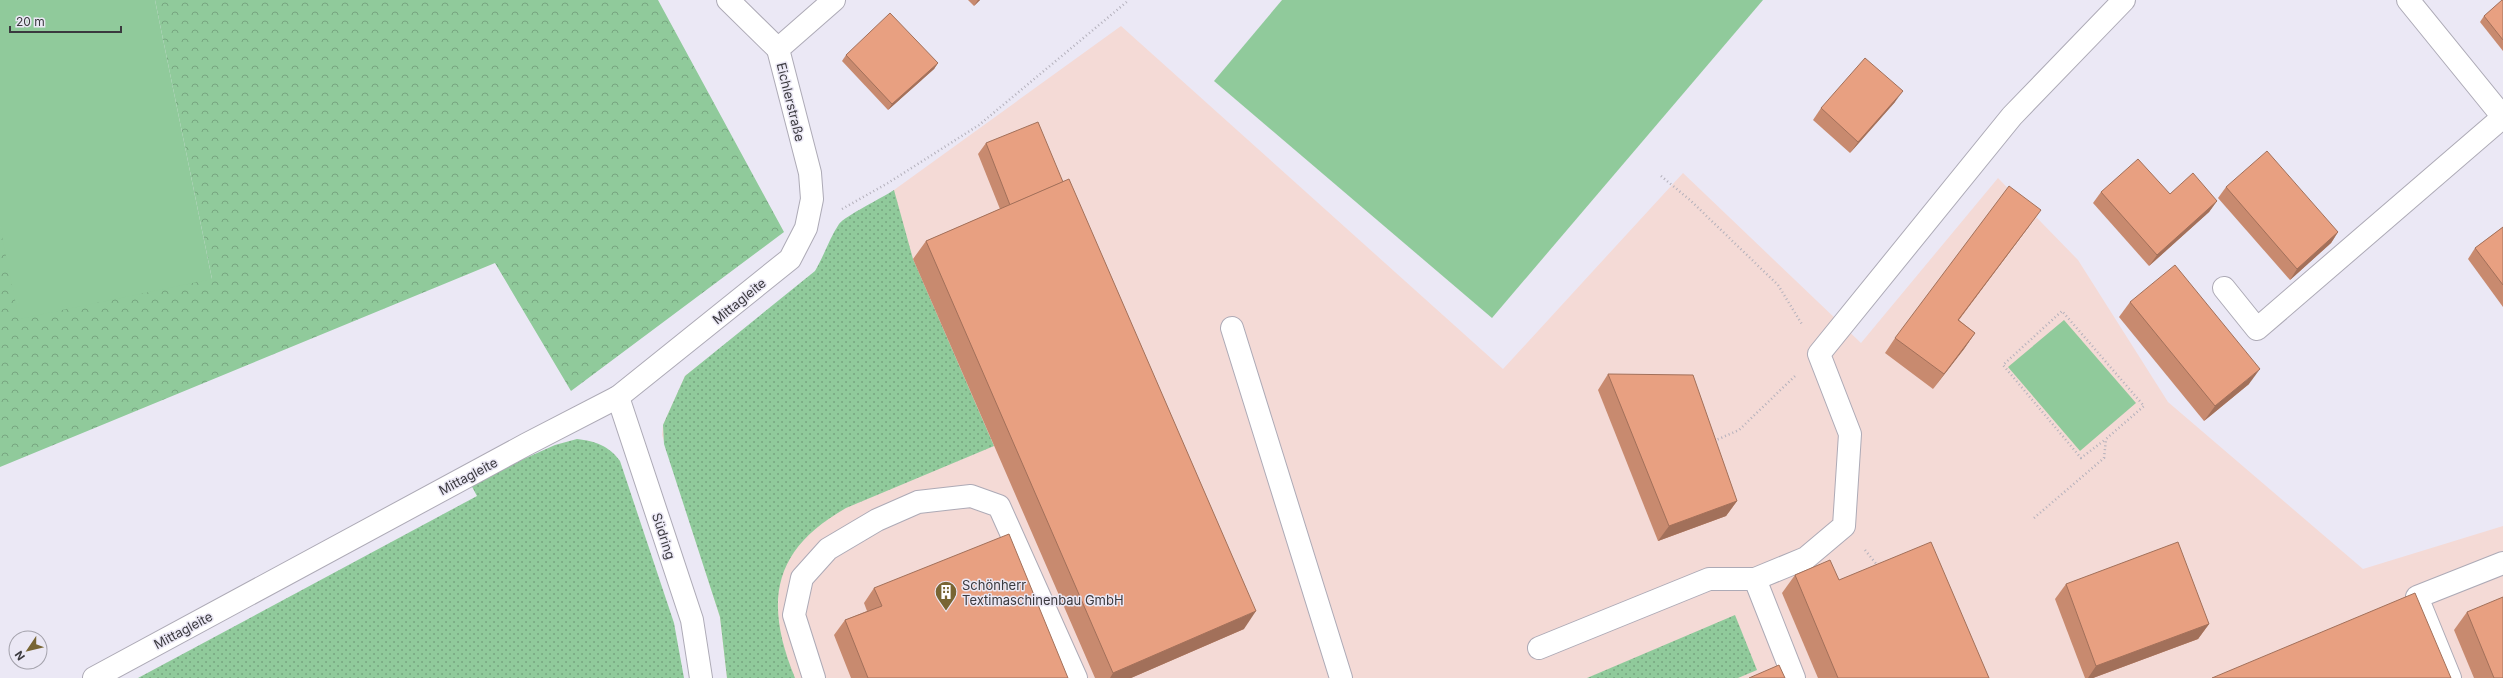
<svg xmlns="http://www.w3.org/2000/svg" width="2503" height="678" font-family="Inter,sans-serif">
  <style>
    .industrial { fill: #f4dad6 }
    .grass { fill: url(#grass-dots) }
    .forest { fill: url(#forest-crowns) }
    .pitch { fill: #90ca9b }
    .lines { fill: none; stroke-linecap: round; stroke-linejoin: round }
    .minor-casing { stroke: #adaab6; stroke-width: 24 }
    .path { stroke: #b3b0bb; stroke-width: 2.5; stroke-dasharray: 1 3; stroke-linecap: butt }
    .minor { stroke: #fff; stroke-width: 22 }
    .wall { fill: #c88a6f }
    .shaded-wall { fill: #a2705a }
    .building { fill: #e8a081; stroke: #a2705a }
    .labels { text-anchor: middle; dominant-baseline: central; stroke-width: 3; stroke-linejoin: round; paint-order: stroke }
    .street-label { font-size: 13px; fill: #3a393e; stroke: #ebe8f5 }
    .poi-label { font-size: 13px; fill: #3a393e; stroke: #ebe8f5; text-anchor: start }
  </style>
  <defs>
    <pattern id="grass-dots" width="8" height="8" patternUnits="userSpaceOnUse"><rect width="8" height="8" fill="#90ca9b"/><path d="M2 2h.1M6 6h.1" fill="none" stroke="#77a580" stroke-width="1.8" stroke-linecap="round"/></pattern>
    <pattern id="forest-crowns" width="20" height="18" patternUnits="userSpaceOnUse"><rect width="20" height="18" fill="#90ca9b"/><path d="M2 6a3 3 0 1 1 6 0M12 15a3 3 0 1 1 6 0" fill="none" stroke="#77a580"/></pattern>
  </defs>
  <rect width="100%" height="100%" fill="#ebe8f5"/>
  <polygon class="industrial" points="1121,26 1503,369 1683,173 1861,343 1998,178 2078,260 2168,402 2363,569 2503,526 2503,678 727,678 720,617 662,435 663,425 685,376 804,285 894,190"/>
  <g class="grass">
    <path d="M894,190L913,259L994,446L846,508C772,550 764,602 795,678H727L720,617L664,444L663,425L685,376L815,271C824,256 829,239 839,224C845,216 882,198 894,190Z"/>
    <path d="M577,439C596,441 609,446 620,461L674,623L684,678H138L477,496L470,483L555,445Z"/>
    <polygon points="1735,615 1757,670 1738,678 1587,678"/>
  </g>
  <polygon class="forest" points="155,0 658,0 784,232 571,391 495,263 0,467 0,227 212,279"/>
  <g class="pitch">
    <polygon points="0,0 155,0 212,279 19,319 0,227"/>
    <polygon points="1282,0 1763,0 1492,318 1214,81"/>
    <polygon points="2064,320 2136,403 2080,451 2008,367"/>
  </g>
  <g class="lines">
    <g class="minor-casing">
      <g id="minor">
        <polyline points="728,0 778,49"/>
        <polyline points="2408,0 2503,117"/>
        <polyline points="2224,288 2257,329 2503,117"/>
        <polyline points="1232,328 1341,678"/>
        <polyline points="618,397 692,620 701,678"/>
        <polyline points="1755,579 1794,678"/>
        <polyline points="1539,648 1709,579 1755,579 1806,558 1844,526 1850,434 1819,354 2012,116 2124,0"/>
        <polyline points="94,678 527,444 618,397 790,259 806,228 812,199 810,173 778,49 834,0"/>
        <polyline points="814,678 794,615 802,578 828,549 877,520 918,502 971,496 999,506 1076,678"/>
        <polyline points="2450,678 2417,597 2503,563"/>
      </g>
    </g>
    <g class="path">
      <polyline points="1661,176 1690,200 1778,285 1803,326"/>
      <polyline points="842,209 888,183 979,125 1129,0"/>
      <polyline points="1714,441 1739,430 1795,376"/>
      <polyline points="2034,518 2104,458 2106,439 2144,406 2062,311 2003,365 2081,458 2106,439"/>
      <polyline points="1865,550 1878,566"/>
    </g>
    <use href="#minor" class="minor"/>
  </g>
  <g class="wall">
    <polygon points="968,0 980,0 974,6"/>
    <polygon points="2503,0 2503,51 2480,22 2484,16"/>
    <polygon points="846,55 938,63 934,69 888,110 842,61"/>
    <polygon points="1895,102 1850,153 1813,120 1821,108"/>
    <polygon points="986,143 1244,629 1131,678 1095,678 913,259 926,241 1000,209 978,154"/>
    <polygon points="2226,187 2338,232 2331,243 2290,280 2218,198"/>
    <polygon points="2101,192 2170,194 2217,201 2209,212 2149,266 2093,203"/>
    <polygon points="2030,225 1959,320 1975,333 1964,349 1933,389 1885,353 1895,338"/>
    <polygon points="2503,227 2503,307 2468,259 2475,248"/>
    <polygon points="2130,302 2249,384 2204,421 2119,317"/>
    <polygon points="1608,374 1737,501 1726,516 1658,541 1598,390"/>
    <polygon points="1795,575 1839,580 1989,678 1818,678 1782,593"/>
    <polygon points="2066,584 2209,624 2198,639 2093,678 2085,678 2055,599"/>
    <polygon points="874,588 1068,678 851,678 834,635 845,620 867,611 864,603"/>
    <polygon points="2467,612 2503,678 2474,678 2454,630"/>
  </g>
  <g class="shaded-wall">
    <polygon points="978,0 980,0 974,6"/>
    <polygon points="938,63 934,69 888,110 892,104"/>
    <polygon points="1903,91 1895,102 1850,153 1858,142"/>
    <polygon points="2217,201 2209,212 2149,266 2157,255"/>
    <polygon points="2041,210 2030,225 1947,335 1958,320"/>
    <polygon points="2338,232 2331,243 2290,280 2297,269"/>
    <polygon points="1975,333 1964,349 1933,389 1944,374"/>
    <polygon points="2260,369 2249,384 2204,421 2215,406"/>
    <polygon points="1737,501 1726,516 1658,541 1669,526"/>
    <polygon points="1256,611 1244,629 1131,678 1110,678 1113,673"/>
    <polygon points="2209,624 2198,639 2093,678 2088,678 2096,666"/>
  </g>
  <g class="building">
    <polygon points="2502,0 2503,0 2503,40 2484,16"/>
    <polygon points="890,13 938,63 892,104 846,55"/>
    <polygon points="1865,58 1903,91 1858,142 1821,108"/>
    <polygon points="1038,122 1063,182 1010,205 986,143"/>
    <polygon points="2267,151 2338,232 2297,269 2226,187"/>
    <polygon points="2138,159 2170,194 2193,173 2217,201 2157,255 2101,192"/>
    <polygon points="1069,179 1256,611 1113,673 926,241"/>
    <polygon points="2009,186 2041,210 1958,320 1975,333 1944,374 1895,338"/>
    <polygon points="2503,227 2503,285 2475,248"/>
    <polygon points="2175,265 2260,369 2215,406 2130,302"/>
    <polygon points="1608,374 1693,375 1737,501 1669,526"/>
    <polygon points="1009,534 1068,678 868,678 845,620 882,606 874,588"/>
    <polygon points="1931,542 1989,678 1838,678 1795,575 1830,560 1839,580"/>
    <polygon points="2178,542 2209,624 2096,666 2066,584"/>
    <polygon points="2415,593 2451,678 2212,678"/>
    <polygon points="2503,597 2503,678 2494,678 2467,612"/>
    <polygon points="1779,665 1785,678 1749,678"/>
  </g>
  <defs>
    <g id="building-pin" transform="scale(1.15)"><path d="M0 17L-7.5 6A9.5 9.5 0 1 1 7.5 6Z" fill="#786533" stroke="#ebe8f5"/><path d="M-4-6H4V6H1V3H-1V6H-4ZM-2.5-4.3h1.7v1.8h-1.7ZM.8-4.3h1.7v1.8H.8ZM-2.5-1h1.7V.8h-1.7ZM.8-1h1.7V.8H.8Z" fill="#fff"/></g>
  </defs>
  <g fill-rule="evenodd">
    <use href="#building-pin" x="946" y="592"/>
  </g>
  <g class="labels">
    <g class="street-label">
      <text transform="translate(791 102) rotate(76)">Eichlerstraße</text>
      <text transform="translate(739 301) rotate(-39)">Mittagleite</text>
      <text transform="translate(468 476) rotate(-28)">Mittagleite</text>
      <text transform="translate(664 536) rotate(72)">Südring</text>
      <text transform="translate(183 630) rotate(-28)">Mittagleite</text>
    </g>
    <g class="poi-label">
      <text x="962" y="585">Schönherr<tspan x="962" dy="15">Textimaschinenbau GmbH</tspan></text>
    </g>
  </g>
  <g transform="translate(28 650) rotate(235)"><circle r="19" fill="#ebe8f5" stroke="#a4a2ac"/>
  <path d="M0-3L7 15L0 10L-7 15Z" fill="#786533"/>
  <text y="-6" font-size="11" font-weight="bold" text-anchor="middle" fill="#3a393e">N</text>
  </g>
  <path d="M10 26v6h111v-6" fill="none" stroke="#3a393e" stroke-width="2"/>
  <text x="16" y="26" font-size="12" fill="#3a393e" stroke="#ebe8f5" stroke-width="3" paint-order="stroke">20 m</text>
</svg>
